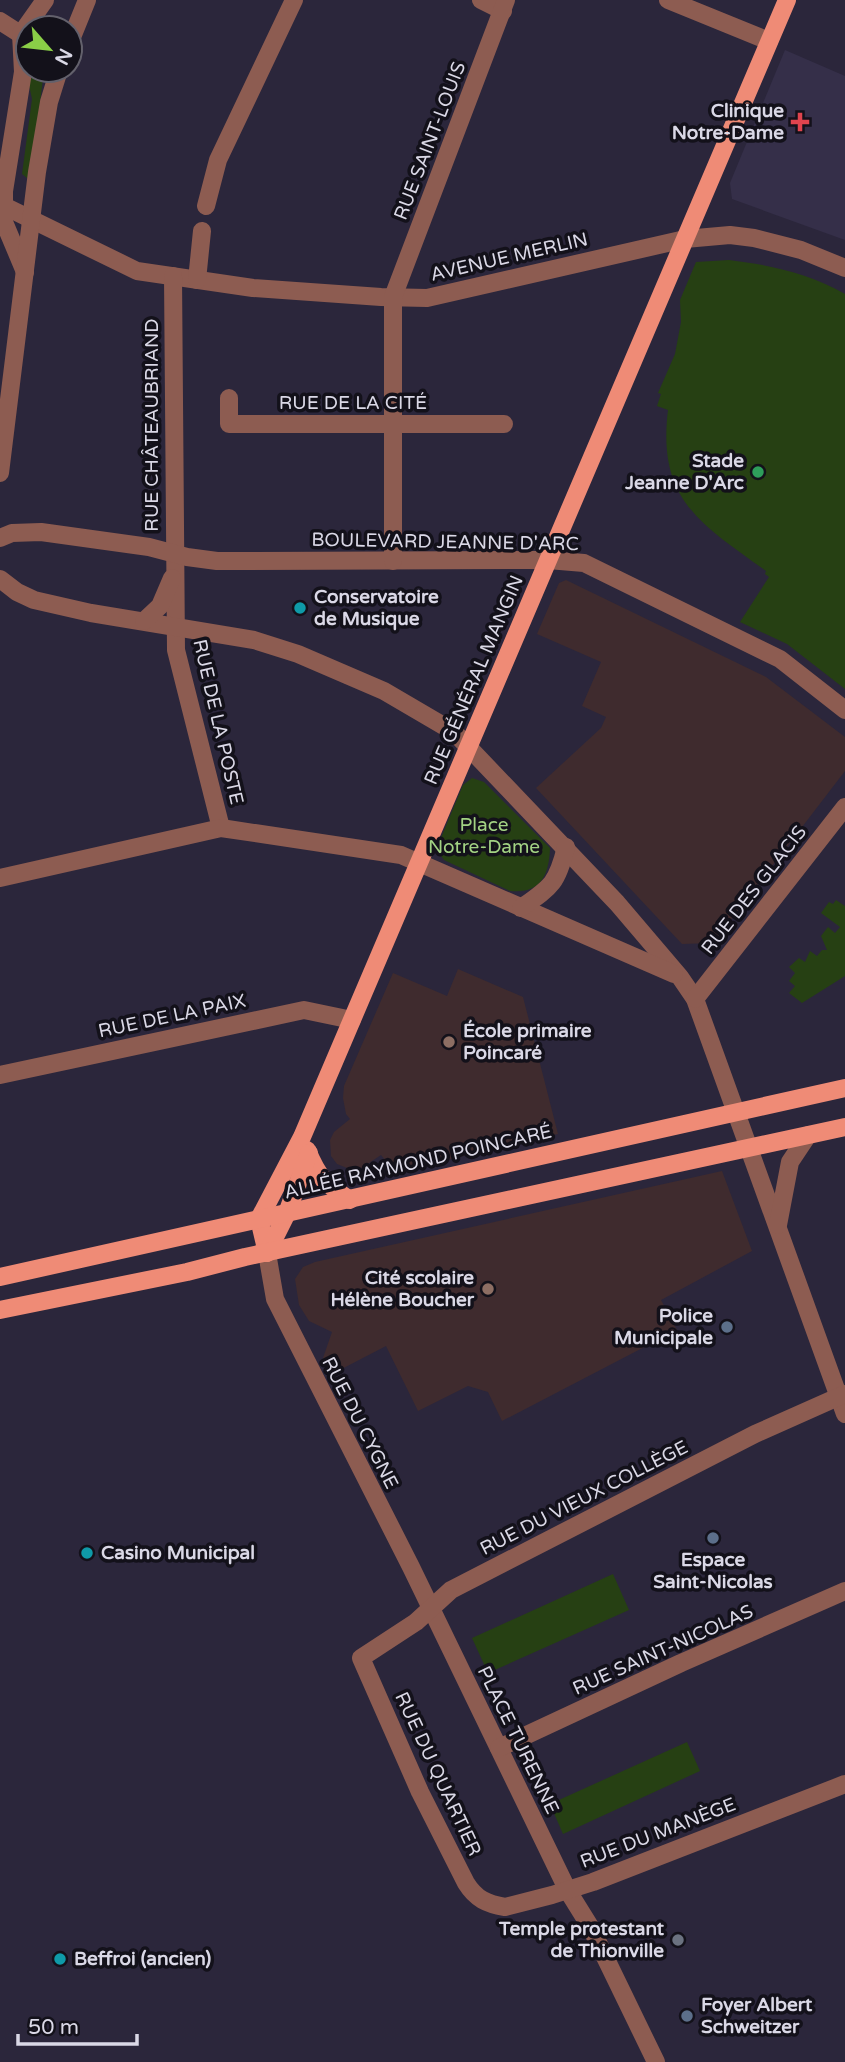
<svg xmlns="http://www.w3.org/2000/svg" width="845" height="2062" font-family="'Varela Round',sans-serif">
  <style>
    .built { fill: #352f49 }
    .education { fill: #3f2b2e }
    .green { fill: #264013 }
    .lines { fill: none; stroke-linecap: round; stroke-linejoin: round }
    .minor { stroke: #8d5c51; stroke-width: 18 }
    .major { stroke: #ef8b76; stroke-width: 18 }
    .health-dot { fill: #e0444e; stroke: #13111a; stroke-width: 2.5 }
    .leisure-dot { fill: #2e9e5b; stroke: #13111a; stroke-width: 2.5 }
    .culture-dot { fill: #0f9aa8; stroke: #13111a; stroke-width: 2.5 }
    .education-dot { fill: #8d6e63; stroke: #13111a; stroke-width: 2.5 }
    .service-dot { fill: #5c6f8a; stroke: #13111a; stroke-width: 2.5 }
    .worship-dot { fill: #6b7280; stroke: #13111a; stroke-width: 2.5 }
    .labels { text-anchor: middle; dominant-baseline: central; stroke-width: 7; stroke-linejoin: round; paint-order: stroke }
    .poi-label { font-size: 19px; font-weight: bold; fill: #dad8e6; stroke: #13111a; text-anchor: end }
    .street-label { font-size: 19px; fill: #dad8e6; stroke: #13111a }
    .park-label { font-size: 19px; fill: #a2d283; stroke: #13111a }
  </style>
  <rect width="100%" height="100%" fill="#2b263b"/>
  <polygon class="built" points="785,50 845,76 845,240 732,199 730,183"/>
  <g class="education">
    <polygon points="566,580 766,677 845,737 845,771 713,943 682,944 536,788 601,728 606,717 582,706 601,662 537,634 559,583"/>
    <polygon points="458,969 523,997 558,1134 412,1168 400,1167 385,1160 381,1155 360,1169 352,1170 337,1164 331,1156 330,1140 334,1132 350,1119 346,1114 343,1098 344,1086 393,973 447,996"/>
    <polygon points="722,1171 752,1251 661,1300 677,1330 502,1421 488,1392 468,1386 418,1411 386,1346 332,1374 323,1358 332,1332 309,1321 299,1305 295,1279 303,1267 315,1262"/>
  </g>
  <g class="green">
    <polygon points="28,70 44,70 31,176 28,179 22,174 32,99 26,71"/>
    <path d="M729,260C770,265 808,273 845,294V689L787,644L740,622L769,577L765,574L766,571C701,524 657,500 668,410L657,406L661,394L658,393L675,354L681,322L680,300L696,262Z"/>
    <path d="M472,778L484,782L550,848C549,875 541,894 510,891L444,860L439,853L438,845L463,785Z"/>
    <polygon points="836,900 845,906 845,976 802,1003 789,993 795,986 789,981 795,973 789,967 799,958 805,962 810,951 817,956 822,950 827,950 821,936 828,927 835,933 840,927 821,913 829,902 833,904"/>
    <polygon points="613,1574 629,1610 488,1673 472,1638"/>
    <polygon points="687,1742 700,1771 563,1834 550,1804"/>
  </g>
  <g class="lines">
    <g class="minor">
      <polyline points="481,0 503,11"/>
      <polyline points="668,0 769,41"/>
      <polyline points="0,21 28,39"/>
      <polyline points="70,42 87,0"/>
      <polyline points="0,204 137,271 253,288 381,297 427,298 685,239 730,235 754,238 801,250 845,268"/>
      <polyline points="206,206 218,160 294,0"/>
      <polyline points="25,272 4,222 4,191 23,72 21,34 45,0"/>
      <polyline points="173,276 176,650 221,828"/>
      <polyline points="197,280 202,231"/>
      <polyline points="229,398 229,424 504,424"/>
      <polyline points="0,473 37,172 49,102 59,70"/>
      <polyline points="0,538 12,533 41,532 149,547 187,557 217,561 548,560 584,563 780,659 845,710"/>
      <polyline points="393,561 393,297 506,0"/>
      <polyline points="0,579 17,592 34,600 91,613 254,640 298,654 384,691 454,732 617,903 680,977 695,999 845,1414"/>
      <polyline points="144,621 160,606 172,578"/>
      <polyline points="0,878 221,828 401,855 674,974"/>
      <path d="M521,908C551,887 557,884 566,847"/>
      <polyline points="695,999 845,807"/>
      <polyline points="0,1075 304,1010 352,1020"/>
      <polyline points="778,1225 790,1162 808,1135"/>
      <polyline points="267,1253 275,1299 411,1567 568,1891 591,1928 656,2062"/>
      <path d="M845,1394L755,1434L451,1590L416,1622L361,1658L420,1792L466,1883C476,1899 487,1904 505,1907L552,1895L593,1882L845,1784"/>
      <polyline points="499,1748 681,1663 845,1591"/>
    </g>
    <g class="major">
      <path d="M307,1150C319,1179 325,1183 350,1200"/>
      <polyline points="267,1253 259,1219 302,1137 787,0"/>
      <polyline points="267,1253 287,1213 309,1153"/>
      <polyline points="0,1277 845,1088"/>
      <polyline points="0,1310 187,1272 245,1257 845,1127"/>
    </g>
  </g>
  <path class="health-dot" d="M796.5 111.5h7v7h7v7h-7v7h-7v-7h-7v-7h7z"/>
  <circle class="leisure-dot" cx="758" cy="472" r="7"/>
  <g class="culture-dot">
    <circle cx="300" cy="608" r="7"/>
    <circle cx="87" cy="1553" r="7"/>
    <circle cx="60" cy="1959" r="7"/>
  </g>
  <g class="education-dot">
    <circle cx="449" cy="1042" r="7"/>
    <circle cx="488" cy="1289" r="7"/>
  </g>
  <g class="service-dot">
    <circle cx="727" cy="1327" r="7"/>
    <circle cx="713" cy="1538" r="7"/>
    <circle cx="687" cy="2016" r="7"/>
  </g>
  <circle class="worship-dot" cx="678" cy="1940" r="7"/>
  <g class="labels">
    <g class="poi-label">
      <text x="784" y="111">Clinique<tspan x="784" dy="22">Notre-Dame</tspan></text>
      <text x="744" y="461">Stade<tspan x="744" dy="22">Jeanne D'Arc</tspan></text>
      <text x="314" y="597" text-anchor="start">Conservatoire<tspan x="314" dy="22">de Musique</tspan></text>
      <text x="463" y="1031" text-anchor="start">École primaire<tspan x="463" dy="22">Poincaré</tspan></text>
      <text x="474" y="1278">Cité scolaire<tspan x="474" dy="22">Hélène Boucher</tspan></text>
      <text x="713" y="1316">Police<tspan x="713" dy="22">Municipale</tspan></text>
      <text x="101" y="1553" text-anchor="start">Casino Municipal</text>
      <text x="713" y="1560" text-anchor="middle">Espace<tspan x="713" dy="22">Saint-Nicolas</tspan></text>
      <text x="664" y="1929">Temple protestant<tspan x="664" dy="22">de Thionville</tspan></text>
      <text x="74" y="1959" text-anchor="start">Beffroi (ancien)</text>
      <text x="701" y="2005" text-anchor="start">Foyer Albert<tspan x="701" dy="22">Schweitzer</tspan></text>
    </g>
    <g class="street-label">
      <text transform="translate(430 141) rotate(-69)">RUE SAINT-LOUIS</text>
      <text transform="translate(509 257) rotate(-13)">AVENUE MERLIN</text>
      <text x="353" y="403">RUE DE LA CITÉ</text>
      <text transform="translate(152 425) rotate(-90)">RUE CHÂTEAUBRIAND</text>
      <text transform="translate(445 542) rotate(1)">BOULEVARD JEANNE D'ARC</text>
      <text transform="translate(474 680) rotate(-67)">RUE GÉNÉRAL MANGIN</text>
      <text transform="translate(218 722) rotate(77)">RUE DE LA POSTE</text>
      <text transform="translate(754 890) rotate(-52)">RUE DES GLACIS</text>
      <text transform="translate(172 1016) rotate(-12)">RUE DE LA PAIX</text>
      <text transform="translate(418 1162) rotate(-13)">ALLÉE RAYMOND POINCARÉ</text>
      <text transform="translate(360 1423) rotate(63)">RUE DU CYGNE</text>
      <text transform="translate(584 1498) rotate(-27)">RUE DU VIEUX COLLÈGE</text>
      <text transform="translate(663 1650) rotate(-24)">RUE SAINT-NICOLAS</text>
      <text transform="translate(518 1740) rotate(64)">PLACE TURENNE</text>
      <text transform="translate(438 1774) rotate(65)">RUE DU QUARTIER</text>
      <text transform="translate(658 1833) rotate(-21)">RUE DU MANÈGE</text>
    </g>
    <g class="park-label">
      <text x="484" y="825">Place<tspan x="484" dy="22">Notre-Dame</tspan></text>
    </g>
  </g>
  <g transform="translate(49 49) rotate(118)"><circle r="33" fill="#13111a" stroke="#63616c" stroke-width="2"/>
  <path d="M0-5L12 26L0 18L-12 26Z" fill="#8ace47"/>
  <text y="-10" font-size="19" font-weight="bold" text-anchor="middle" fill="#dad8e6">N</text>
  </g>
  <path d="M18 2034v10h119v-10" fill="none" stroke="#dad8e6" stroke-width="3.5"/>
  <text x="28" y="2034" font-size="21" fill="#dad8e6" stroke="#13111a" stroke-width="5" paint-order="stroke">50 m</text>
</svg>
